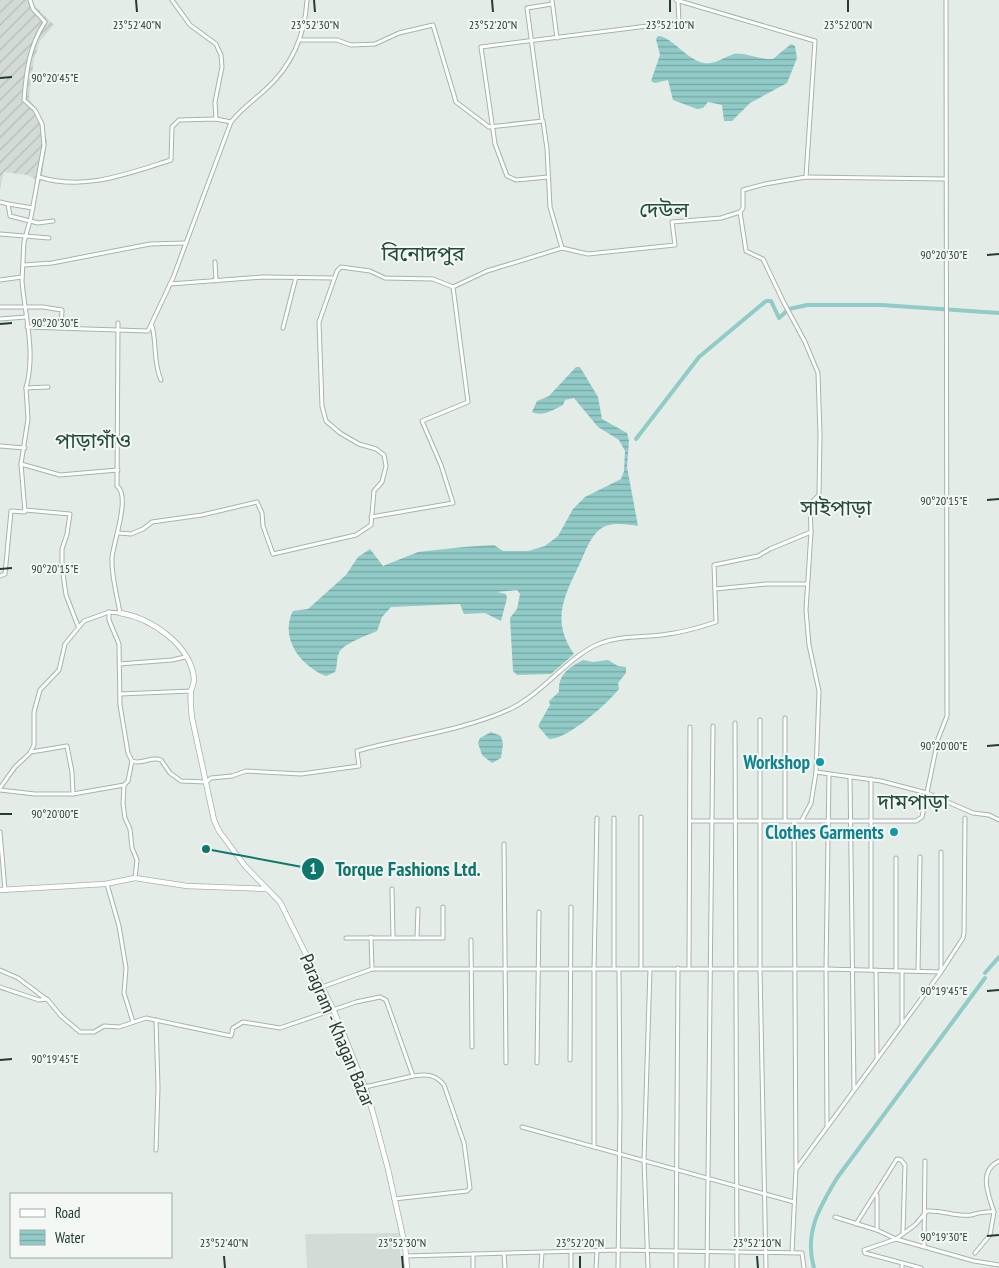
<svg xmlns="http://www.w3.org/2000/svg" width="999" height="1268" font-family="'PT Sans Narrow','Noto Sans Bengali',sans-serif">
  <style>
    .built { fill: #d2dbd5 }
    .industrial { fill: url(#industrial-furrows) }
    .water { fill: url(#water-rules) }
    .lines { fill: none; stroke-linecap: round; stroke-linejoin: round }
    .canal { stroke: #91cbc8; stroke-width: 4 }
    .minor-casing { stroke: #a6b3ac; stroke-width: 5 }
    .tertiary-casing { stroke: #a6b3ac; stroke-width: 6 }
    .minor { stroke: #fff; stroke-width: 3 }
    .tertiary { stroke: #fff; stroke-width: 4.5 }
    .ticks { fill: none; stroke: #253b31; stroke-width: 2 }
    .culture-dot { fill: #0f9aa8; stroke: #f4f8f5; stroke-width: 2 }
    .labels { text-anchor: middle; dominant-baseline: central; stroke-width: 4; stroke-linejoin: round; paint-order: stroke }
    .culture-label { font-size: 19px; font-weight: bold; fill: #0d838f; stroke: #f4f8f5; text-anchor: end }
    .street-label { font-size: 19px; fill: #253b31; stroke: #f4f8f5 }
    .quarter-label { font-size: 21px; fill: #224c39; stroke: #f4f8f5 }
    .ticks-label { font-size: 12px; text-anchor: middle; fill: #253b31; stroke: #f4f8f5; stroke-width: 4; stroke-linejoin: round; paint-order: stroke }
    .leader { fill: none; stroke: #0f766e; stroke-width: 2 }
    .callout-dot { fill: #0f766e; stroke: #f4f8f5; stroke-width: 2 }
    .mark-label { font-size: 15px; text-anchor: middle; font-weight: bold; fill: #fff }
    .callout-label { font-size: 20px; text-anchor: middle; font-weight: bold; fill: #0f766e; stroke: #f4f8f5; stroke-width: 4; stroke-linejoin: round; paint-order: stroke }
  </style>
  <defs>
    <pattern id="industrial-furrows" width="10" height="10" patternUnits="userSpaceOnUse" patternTransform="scale(1.25)"><rect width="10" height="10" fill="#d2dbd5"/><path d="M-1 1l2-2M0 10L10 0M9 11l2-2" fill="none" stroke="#b4bdb7"/></pattern>
    <pattern id="water-rules" width="6" height="5" patternUnits="userSpaceOnUse" patternTransform="scale(1.25)"><rect width="6" height="5" fill="#91cbc8"/><path d="M0 2.5h6" fill="none" stroke="#76a6a3"/></pattern>
  </defs>
  <rect width="100%" height="100%" fill="#e3ece6"/>
  <polygon class="built" points="399,1233 401,1268 307,1268 305,1234"/>
  <polygon class="industrial" points="0,0 29,0 54,25 40,41 34,59 29,98 41,117 47,142 41,182 27,175 4,172 0,189"/>
  <g class="water">
    <path d="M658,36C671,36 687,60 704,63C715,65 724,57 734,54C746,52 760,60 773,59L791,44L795,46L797,58L787,83L750,103L732,121H724L722,105L708,102L703,108L697,109L673,100L668,80L655,83L651,81L660,55L656,39Z"/>
    <path d="M576,367H580L598,397L602,419L627,433L629,441L627,467L638,526C626,524 607,521 598,531C590,538 585,552 581,561C565,595 550,619 574,654L551,674L517,675L513,671L510,618L517,609L520,594L517,590L497,592L506,594L507,598L501,621L485,613L464,614L460,604L391,607L382,617L377,631C368,635 342,644 339,653C336,659 338,665 335,672L326,676C301,666 279,638 293,611L308,609L346,575L358,557L370,549L383,566L418,552L463,547L494,545L503,551H528L545,546L558,536L573,509L585,497L621,479L624,471L625,451L619,440L598,427L574,398L565,400L563,405C553,410 542,417 532,412L537,401L549,396Z"/>
    <path d="M583,660L593,662L608,660L618,666L626,667V673L618,683L619,689C608,703 567,740 549,739L538,726L550,705L549,701L559,692C558,675 568,668 583,660Z"/>
    <polygon points="491,732 501,736 503,744 501,758 492,763 482,755 478,743 480,738"/>
  </g>
  <g class="lines">
    <g class="canal">
      <polyline points="636,439 699,357 766,301 771,301 779,318 789,309 807,305 882,305 999,313"/>
      <polyline points="985,973 999,957"/>
      <path d="M814,1268C804,1233 819,1208 837,1178L985,978"/>
    </g>
    <g class="minor-casing">
      <g id="minor">
        <polyline points="172,0 190,25 216,44 221,55 222,67 215,102 216,119"/>
        <polyline points="552,0 557,38"/>
        <polyline points="676,0 815,41 806,177"/>
        <polyline points="301,40 337,40 351,45 375,44 399,33 433,25 456,102 489,127 543,121 547,149 550,207 562,248"/>
        <polyline points="542,120 527,8 552,4"/>
        <path d="M39,177C84,191 127,174 171,160L172,127L179,120L216,119L231,122"/>
        <polyline points="548,177 516,180 507,176 495,144 481,47 679,22 678,1"/>
        <polyline points="945,179 806,177 765,184 743,190 743,208 740,212 746,251 763,259 784,303 805,342 818,373 820,434 819,495 810,504 811,532 806,610 809,645 819,691 816,772 881,781 927,793 973,813 989,815 999,820"/>
        <polyline points="0,202 8,204 10,216 38,223 53,221"/>
        <polyline points="8,204 33,208"/>
        <polyline points="0,234 49,238"/>
        <polyline points="215,262 216,281"/>
        <polyline points="24,265 52,263 150,244 185,243"/>
        <polyline points="0,280 22,277"/>
        <polyline points="170,284 263,277 334,278"/>
        <polyline points="0,307 43,307 62,310 61,328"/>
        <polyline points="0,319 26,317"/>
        <path d="M152,326C157,344 153,363 161,380"/>
        <path d="M27,327L148,331L173,278L231,122C241,109 253,101 265,90C292,66 305,35 307,0"/>
        <polyline points="283,328 296,277"/>
        <polyline points="48,387 26,388 28,419 21,464 60,475 118,470"/>
        <path d="M26,388C36,352 25,317 22,281L24,242L31,217L44,145L42,124L35,110L24,100C26,72 29,46 45,22L33,9L30,0"/>
        <polyline points="0,446 25,448"/>
        <polyline points="25,510 70,514 67,534 62,549 62,566 66,595 78,626"/>
        <polyline points="371,517 453,503 441,465 422,421 468,402 453,287 487,271 562,248 588,254 675,245 672,222 721,218 740,212"/>
        <polyline points="119,533 131,534 143,529 152,522 202,515 257,502 262,513 263,526 273,554 356,535 371,525 374,491 382,482 386,466 384,455 376,449 359,444 340,433 326,421 322,406 319,322 337,271 341,267 370,271 385,278 433,279 453,287"/>
        <polyline points="0,576 5,574 11,511 25,512 21,464"/>
        <polyline points="715,589 766,584 807,584"/>
        <path d="M109,612V620L119,644L120,705L128,753L132,761C142,765 151,756 161,760L170,773L181,781L206,782L211,778L232,776L246,771L301,774L359,766L357,751C407,737 461,731 508,710C542,695 569,655 601,643C622,635 646,638 668,634C685,632 701,627 716,622L714,565L758,556L770,549L811,532"/>
        <polyline points="119,664 172,660 185,657"/>
        <polyline points="120,694 191,691"/>
        <polyline points="785,718 785,821"/>
        <polyline points="760,720 760,969 766,1268"/>
        <polyline points="735,723 737,1268"/>
        <polyline points="31,752 67,746 72,772 73,794 124,785"/>
        <polyline points="132,761 128,781 124,785 123,804 125,818 130,829 132,848 137,860 135,878"/>
        <polyline points="850,777 854,1090"/>
        <polyline points="871,779 871,970"/>
        <path d="M0,788L15,767L30,753L34,745V712L40,690L59,670L65,644L84,621L109,612L120,613C117,595 111,575 112,558C113,543 131,496 117,486L118,323"/>
        <polyline points="0,790 35,794 73,794"/>
        <polyline points="641,817 641,969"/>
        <polyline points="802,820 811,803 816,772"/>
        <polyline points="690,821 794,821"/>
        <polyline points="0,832 5,890"/>
        <polyline points="504,844 506,1063"/>
        <polyline points="941,852 941,971"/>
        <polyline points="896,858 896,971"/>
        <polyline points="107,884 119,926 126,968 124,993 133,1022"/>
        <polyline points="392,889 393,937"/>
        <polyline points="371,937 372,969"/>
        <polyline points="417,937 418,909"/>
        <polyline points="346,938 443,938 443,907"/>
        <polyline points="471,940 472,1047"/>
        <polyline points="689,968 690,727"/>
        <polyline points="614,969 614,818"/>
        <polyline points="0,970 18,978 46,999"/>
        <polyline points="876,970 877,1058"/>
        <polyline points="918,971 920,857"/>
        <polyline points="0,987 39,1000 47,999 61,1016 80,1032 94,1032 104,1026 119,1027 146,1018 231,1036 233,1028 243,1022 280,1028 356,1002 380,997 386,1000 413,1076 365,1087"/>
        <polyline points="322,987 372,969 619,969"/>
        <polyline points="156,1020 158,1088 156,1150"/>
        <polyline points="902,1025 902,971"/>
        <polyline points="570,1060 571,907"/>
        <polyline points="537,1063 539,912"/>
        <polyline points="827,1126 826,969 941,972"/>
        <polyline points="522,1127 794,1202"/>
        <polyline points="594,1147 594,969 597,818"/>
        <polyline points="797,1168 941,972 963,938 964,933 965,818"/>
        <polyline points="877,1195 877,1230"/>
        <path d="M394,1199L467,1191L470,1188L464,1143L444,1085C435,1074 427,1074 413,1076"/>
        <path d="M835,1217L877,1230L896,1239L915,1225L927,1211C942,1210 957,1217 971,1215C979,1213 985,1211 994,1212C988,1194 978,1171 999,1161"/>
        <polyline points="856,1224 897,1159 901,1160 905,1165 903,1232"/>
        <polyline points="924,1246 925,1161"/>
        <polyline points="792,1252 796,1169 794,821 916,821 922,817 938,739 947,716 946,0"/>
        <polyline points="975,1253 990,1235 994,1212"/>
        <polyline points="473,1254 473,1268"/>
        <polyline points="504,1254 505,1268"/>
        <polyline points="406,1256 618,1250 802,1253 804,1268"/>
        <polyline points="541,1268 542,1252"/>
        <polyline points="571,1268 571,1251"/>
        <polyline points="596,1268 597,1251"/>
        <polyline points="618,1268 620,1114 619,969 826,969 829,774"/>
        <polyline points="648,1268 644,1161 650,969"/>
        <polyline points="676,1268 678,968"/>
        <polyline points="707,1268 713,726"/>
        <polyline points="902,1268 902,1263"/>
        <polyline points="921,1268 865,1253 864,1250 896,1239 974,1261 999,1265"/>
      </g>
    </g>
    <g class="tertiary-casing">
      <g id="tertiary">
        <path d="M120,613C151,618 191,645 194,679C194,684 192,687 191,691C190,700 191,710 192,718L214,820L219,831L245,866L280,902L334,1011L365,1087L373,1113L388,1169L405,1246L407,1268"/>
        <polyline points="0,890 105,884 135,878 187,886 267,889"/>
      </g>
    </g>
    <use href="#minor" class="minor"/>
    <use href="#tertiary" class="tertiary"/>
  </g>
  <path class="ticks" d="M136,0L137,12M314,0L315,12M492,0L493,12M670,0V12M848,0V12M0,78L12,77M987,255L999,254M0,324L12,323M987,500L999,499M0,569L12,568M987,746L999,745M0,814H12M987,991L999,990M0,1060L12,1059M987,1236L999,1235M224,1256L225,1268M402,1256L403,1268M580,1256V1268M757,1256L758,1268"/>
  <g class="culture-dot">
    <circle cx="820" cy="762" r="5"/>
    <circle cx="894" cy="832" r="5"/>
  </g>
  <g class="labels">
    <g class="culture-label">
      <text x="810" y="762">Workshop</text>
      <text x="884" y="832">Clothes Garments</text>
    </g>
    <g class="street-label">
      <text transform="translate(338 1030) rotate(67)">Paragram - Khagan Bazar</text>
    </g>
    <g class="quarter-label">
      <text x="664" y="209">দেউল</text>
      <text x="423" y="253">বিনোদপুর</text>
      <text x="93" y="440">পাড়াগাঁও</text>
      <text x="836" y="507">সাইপাড়া</text>
      <text x="913" y="801">দামপাড়া</text>
    </g>
  </g>
  <g class="ticks-label">
    <text x="137" y="29">23°52'40"N</text>
    <text x="315" y="29">23°52'30"N</text>
    <text x="493" y="29">23°52'20"N</text>
    <text x="670" y="29">23°52'10"N</text>
    <text x="848" y="29">23°52'00"N</text>
    <text x="55" y="82">90°20'45"E</text>
    <text x="944" y="259">90°20'30"E</text>
    <text x="55" y="327">90°20'30"E</text>
    <text x="944" y="505">90°20'15"E</text>
    <text x="55" y="573">90°20'15"E</text>
    <text x="944" y="750">90°20'00"E</text>
    <text x="55" y="818">90°20'00"E</text>
    <text x="944" y="995">90°19'45"E</text>
    <text x="55" y="1063">90°19'45"E</text>
    <text x="944" y="1241">90°19'30"E</text>
    <text x="224" y="1247">23°52'40"N</text>
    <text x="402" y="1247">23°52'30"N</text>
    <text x="580" y="1247">23°52'20"N</text>
    <text x="757" y="1247">23°52'10"N</text>
  </g>
  <path class="leader" d="M206 849L313 869"/>
  <g class="callout-dot">
    <circle cx="206" cy="849" r="5"/>
    <circle cx="313" cy="869" r="12"/>
  </g>
  <g class="mark-label">
    <text x="313" y="874">1</text>
  </g>
  <g class="callout-label">
    <text x="408" y="876">Torque Fashions Ltd.</text>
  </g>
  <rect x="10" y="1193" width="162" height="65" fill="#f4f8f5" stroke="#a1aca7"/>
  <rect x="20" y="1209" width="25" height="8" fill="#ffffff" stroke="#a1aca7"/>
  <text x="55" y="1218" font-size="15" fill="#253b31">Road</text>
  <rect x="20" y="1230" width="25" height="15" fill="url(#water-rules)" stroke="#a1aca7"/>
  <text x="55" y="1243" font-size="15" fill="#253b31">Water</text>
</svg>
